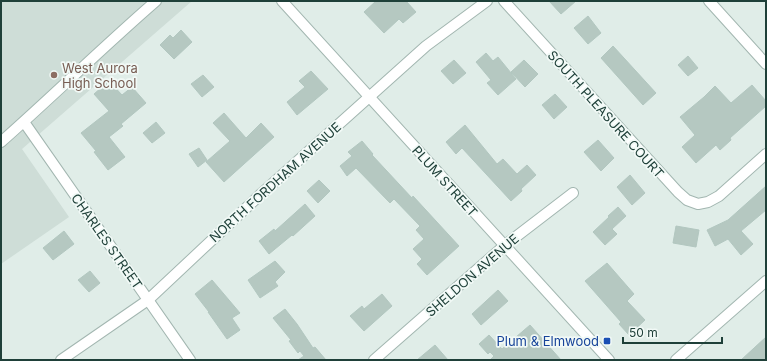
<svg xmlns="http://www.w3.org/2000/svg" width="767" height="361" font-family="Inter,sans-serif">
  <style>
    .built { fill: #ceddd7 }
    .building { fill: #b5c8c1; stroke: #b2c7c0 }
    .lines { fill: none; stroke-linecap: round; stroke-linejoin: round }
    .street-casing { stroke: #a2b6b0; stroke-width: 12 }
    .street { stroke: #fff; stroke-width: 10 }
    .education-dot { fill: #8d6e63; stroke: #f1f9f6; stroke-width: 1.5 }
    .transit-dot { fill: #1a4fb4; stroke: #f1f9f6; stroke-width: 1.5 }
    .labels { text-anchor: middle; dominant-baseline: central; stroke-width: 3.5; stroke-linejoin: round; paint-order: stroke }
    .education-label { font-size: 13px; fill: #785e54; stroke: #f1f9f6; text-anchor: start }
    .street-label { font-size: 13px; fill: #1f4039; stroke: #f1f9f6 }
    .transit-label { font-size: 13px; fill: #164399; stroke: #f1f9f6; text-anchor: end }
  </style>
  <rect width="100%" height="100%" fill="#e0ede8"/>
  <polygon class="built" points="1,1 192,1 22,149 69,217 1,264"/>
  <g class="building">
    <polygon points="376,1 406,1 416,12 403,23 399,19 384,33 364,12"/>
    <polygon points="549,1 576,1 561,14"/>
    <polygon points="588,16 601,33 588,44 574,28"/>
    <polygon points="181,30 192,42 174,59 160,45 170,35 173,38"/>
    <polygon points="613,46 656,93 643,105 601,58"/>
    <polygon points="486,53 493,61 498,57 516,79 498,95 487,83 491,80 476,62"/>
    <polygon points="688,56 698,68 688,76 678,65"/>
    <polygon points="454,60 466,73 453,84 441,71"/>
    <polygon points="524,60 538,74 525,87 511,72"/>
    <polygon points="311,71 328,89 297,115 287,102 305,87 299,81"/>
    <polygon points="203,75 214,87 202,97 191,84"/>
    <polygon points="109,81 122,95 132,87 146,103 121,124 123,126 109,137 125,157 108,170 94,152 96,151 81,133 109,111 94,94"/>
    <polygon points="752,85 766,101 766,106 730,138 731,140 720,150 716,145 696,163 682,147 695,135 680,117 704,97 715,86 731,103"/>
    <polygon points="555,94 567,107 554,119 542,105"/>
    <polygon points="224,113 246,138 261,123 274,137 224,182 206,162 230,141 213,123"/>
    <polygon points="156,122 165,133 152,143 143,133"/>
    <polygon points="465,125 497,164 503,159 517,174 527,165 536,175 521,189 522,191 511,201 462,148 456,154 446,142"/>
    <polygon points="598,140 614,158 601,171 584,152"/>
    <polygon points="362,141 373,154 372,155 412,198 413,196 459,246 427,275 417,264 422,259 413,249 424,239 416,230 420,226 394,199 390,203 356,168 347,176 340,166 352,156 348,152"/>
    <polygon points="199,148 207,160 198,167 189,154"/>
    <polygon points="630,175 645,193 632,205 617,187"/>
    <polygon points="319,180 330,191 318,203 307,191"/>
    <polygon points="766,186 766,210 741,231 753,244 741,255 728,239 715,246 707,230 728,220"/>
    <polygon points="305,204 315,216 293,236 292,235 269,254 259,241 274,229 275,231"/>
    <polygon points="618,207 626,216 612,229 617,234 605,245 593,232 609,217 608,216"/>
    <polygon points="676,226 699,230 696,247 673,243"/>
    <polygon points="64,231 74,244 53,260 43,248"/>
    <polygon points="275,261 285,272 275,282 278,286 260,298 248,280"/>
    <polygon points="607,263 634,294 627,301 645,320 629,335 619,324 621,322 585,281"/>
    <polygon points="90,271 100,283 89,292 78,280"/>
    <polygon points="212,280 240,313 232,318 240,330 227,339 208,312 209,312 195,294"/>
    <polygon points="498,290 508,301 481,325 472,314"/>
    <polygon points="382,294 392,306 364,331 350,316 362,306 364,309"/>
    <polygon points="285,309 297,324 313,348 315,347 326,360 298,360 304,356 300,351 298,353 289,341 291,340 273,318"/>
    <polygon points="530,325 561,360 490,360 494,356 490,352 488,354 479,344 489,335 502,349"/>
    <polygon points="766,337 766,360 741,360"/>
    <polygon points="435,345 448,360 417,360"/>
  </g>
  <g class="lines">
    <g class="street-casing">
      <g id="street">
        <polyline points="282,1 609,360"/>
        <polyline points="504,1 678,192 687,200 698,204 708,202 719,196 766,154"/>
        <polyline points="709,1 766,64"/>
        <polyline points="24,122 190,360"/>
        <path d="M1,142C53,96 103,47 156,1"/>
        <polyline points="61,360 148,300 261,194 426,46 487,1"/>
        <polyline points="374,360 504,246 573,193"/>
        <polyline points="676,360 766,281"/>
      </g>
    </g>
    <use href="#street" class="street"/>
  </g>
  <circle class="education-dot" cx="54" cy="75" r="4"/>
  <rect class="transit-dot" x="603" y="337" width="8" height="8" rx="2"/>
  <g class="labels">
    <g class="education-label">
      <text x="62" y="68">West Aurora<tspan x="62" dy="15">High School</tspan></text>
    </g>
    <g class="street-label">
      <text transform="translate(606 114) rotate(48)">SOUTH PLEASURE COURT</text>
      <text transform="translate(445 181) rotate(48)">PLUM STREET</text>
      <text transform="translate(275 182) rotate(-42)">NORTH FORDHAM AVENUE</text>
      <text transform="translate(107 241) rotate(55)">CHARLES STREET</text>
      <text transform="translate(472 275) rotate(-41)">SHELDON AVENUE</text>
    </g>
    <g class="transit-label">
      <text x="599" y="341">Plum &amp; Elmwood</text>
    </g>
  </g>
  <rect width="767" height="361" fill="none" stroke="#1f4039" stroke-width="4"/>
  <path d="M623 337v6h99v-6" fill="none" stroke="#1f4039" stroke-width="2"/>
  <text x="629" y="337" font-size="12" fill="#1f4039" stroke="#f1f9f6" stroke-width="3" paint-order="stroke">50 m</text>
</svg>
